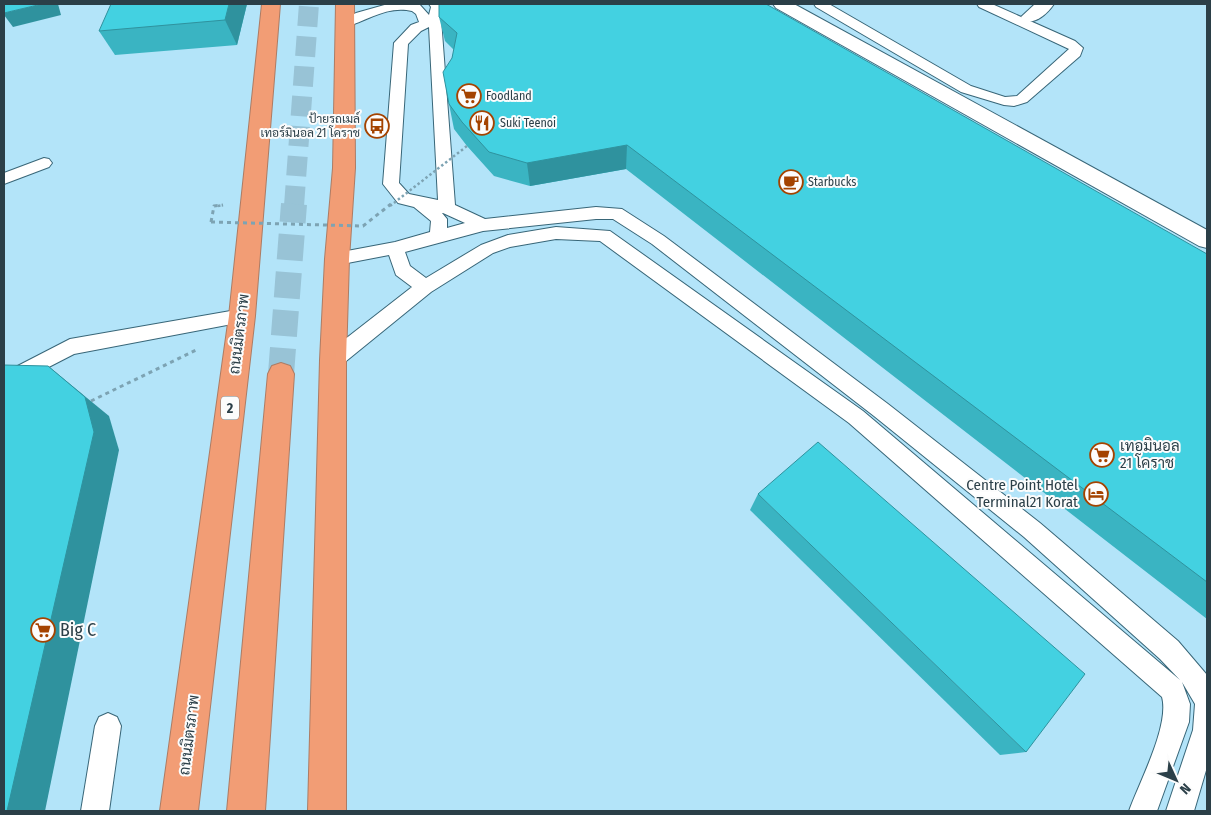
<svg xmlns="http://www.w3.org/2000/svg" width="1211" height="815" font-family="'Fira Sans Condensed',Sarabun,sans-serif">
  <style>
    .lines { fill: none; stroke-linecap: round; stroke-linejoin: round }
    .highway-tunnel-far1 { stroke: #98c3d6; stroke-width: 20; stroke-dasharray: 20 10; stroke-linecap: butt }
    .highway-tunnel { stroke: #98c3d6; stroke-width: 26; stroke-dasharray: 26 12; stroke-linecap: butt }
    .lane-casing { stroke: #386678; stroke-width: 2 }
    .street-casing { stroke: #386678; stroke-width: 2 }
    .highway-casing { stroke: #ac7c65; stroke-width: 2 }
    .path-far1 { stroke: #7da3b3; stroke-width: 2.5; stroke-dasharray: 2.5 2.5; stroke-linecap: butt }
    .path { stroke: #7da3b3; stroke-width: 3; stroke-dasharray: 4 4; stroke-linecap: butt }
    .lane { fill: #fff; fill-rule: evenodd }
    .street { fill: #fff; fill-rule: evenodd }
    .highway { fill: #f29d75; fill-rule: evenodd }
    .path-bridge-far1 { stroke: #7da3b3; stroke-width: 2.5; stroke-dasharray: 2.5 2.5; stroke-linecap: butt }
    .path-bridge { stroke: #7da3b3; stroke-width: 3; stroke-dasharray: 4 4; stroke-linecap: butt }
    .wall { fill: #3ab4c2 }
    .shaded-wall { fill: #2f929e }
    .building { fill: #43d1e1; stroke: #2f929e }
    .labels { text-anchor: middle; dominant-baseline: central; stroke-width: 4; stroke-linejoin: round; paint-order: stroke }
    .far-poi-label { font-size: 12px; fill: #2b3f48; stroke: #fcfcfc; text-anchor: start }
    .shield { fill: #fcfcfc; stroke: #6a787e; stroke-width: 1 }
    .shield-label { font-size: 14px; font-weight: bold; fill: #2b3f48 }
    .street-label { font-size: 15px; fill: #2b3f48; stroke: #fcfcfc }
    .poi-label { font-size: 15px; fill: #2b3f48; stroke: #fcfcfc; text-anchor: start }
    .near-poi-label { font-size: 18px; fill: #2b3f48; stroke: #fcfcfc; text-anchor: start }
  </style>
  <rect width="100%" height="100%" fill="#b3e4f9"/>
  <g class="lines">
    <polyline class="highway-tunnel-far1" points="294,206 309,4"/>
    <polyline class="highway-tunnel" points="281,374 294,204"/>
    <g class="lane-casing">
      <g id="lane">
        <path d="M388,4L420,5L429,15L431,7L429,4H441L443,7L441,19L455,205L485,219L596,207L622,209L664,236L888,404L1040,523L1178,641L1207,675V767L1194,811H1166L1193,730L1195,704L1182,682L1190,704L1189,722L1157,811H1129C1139,783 1170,725 1162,697L849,423L600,241L556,239L510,247L493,253L431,292L340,366L333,368L326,366L323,360L326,354L412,287L396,275L389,255L337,265L331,264L328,259L331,254L395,242L430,232L431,221L414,207L398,203L383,184L394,43L411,25L419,22L416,14L412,11C387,5 367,21 345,27L338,23L356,13ZM429,27L438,200L409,194L399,183L408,44L421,31ZM442,213H443L465,223L447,228V219ZM596,219H613L652,244L874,416L1024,537L1160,659L1180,680L863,411L610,231L556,227L508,235L481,245L426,278L410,266L405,252L483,231Z"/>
        <polygon points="814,4 829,4 971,86 1005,97 1017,96 1069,49 979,7 977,4 992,4 1075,41 1083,48 1080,56 1027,102 1014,106 1004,105 961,92 816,7"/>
        <polygon points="44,158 49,159 52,163 49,167 4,184 4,173"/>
        <polygon points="242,309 248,311 251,316 248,321 74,354 4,390 4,373 70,339"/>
        <polygon points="108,713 117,717 121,726 109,811 81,811 95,726 99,717"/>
      </g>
    </g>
    <g class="street-casing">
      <g id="street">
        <polygon points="773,4 794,4 1207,230 1207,248 1199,246 776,8"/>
        <path d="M1035,4H1054C1047,14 1036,24 1024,21L1021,17Z"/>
      </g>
    </g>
    <g class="highway-casing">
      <g id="highway">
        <polygon points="262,4 280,4 255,316 198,811 160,811 229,316"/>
        <polygon points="336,4 354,4 355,168 349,259 346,360 346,811 308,811 320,360 325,259 333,168"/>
        <polygon points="281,363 290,366 294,374 265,811 227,811 268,374 272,366"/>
      </g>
    </g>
    <polyline class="path-far1" points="218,206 223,205"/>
    <g class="path">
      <polyline points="211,222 214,206 223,205"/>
      <polyline points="91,401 196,350"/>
    </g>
    <use href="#lane" class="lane"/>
    <use href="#street" class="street"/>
    <use href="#highway" class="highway"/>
    <polyline class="path-bridge-far1" points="390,206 467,146"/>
    <polyline class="path-bridge" points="211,222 363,226 391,204"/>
  </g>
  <g class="wall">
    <polygon points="247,4 237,45 115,55 99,31"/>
    <polygon points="439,17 1207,254 1207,619 626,169 530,186 494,176 467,146 454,129 449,104 452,58 454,50 445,41"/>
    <polygon points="758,494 1026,752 1000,755 750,510"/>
  </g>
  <g class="shaded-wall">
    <polygon points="42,4 58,4 61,15 13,27 4,15 4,13"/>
    <polygon points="229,4 247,4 237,45 225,20"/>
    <polygon points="627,145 626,169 530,186 527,163"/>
    <polygon points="48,366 109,416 119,450 45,811 7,811"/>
  </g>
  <g class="building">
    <polygon points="4,4 42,4 4,13"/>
    <polygon points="111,4 229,4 225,20 99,31"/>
    <polygon points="439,4 766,4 1207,254 1207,582 627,145 527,163 489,152 462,122 449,104 443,72 452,58 457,33 439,17"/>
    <polygon points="4,365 48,366 85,397 94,432 7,811 4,811"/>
    <polygon points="818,442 1085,674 1026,752 758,494"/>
  </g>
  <defs>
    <g id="supermarket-ring" transform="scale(1.25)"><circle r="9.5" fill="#fcfcfc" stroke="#a44300" stroke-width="1.5"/><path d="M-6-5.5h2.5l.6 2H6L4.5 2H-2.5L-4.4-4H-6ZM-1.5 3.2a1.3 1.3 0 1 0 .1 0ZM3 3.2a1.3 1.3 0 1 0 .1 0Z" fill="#a44300"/></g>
    <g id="restaurant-ring" transform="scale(1.25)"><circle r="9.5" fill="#fcfcfc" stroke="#a44300" stroke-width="1.5"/><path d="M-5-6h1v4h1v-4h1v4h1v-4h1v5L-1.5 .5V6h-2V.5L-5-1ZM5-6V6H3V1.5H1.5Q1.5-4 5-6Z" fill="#a44300"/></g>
    <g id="bus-ring" transform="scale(1.25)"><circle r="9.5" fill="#fcfcfc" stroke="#a44300" stroke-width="1.5"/><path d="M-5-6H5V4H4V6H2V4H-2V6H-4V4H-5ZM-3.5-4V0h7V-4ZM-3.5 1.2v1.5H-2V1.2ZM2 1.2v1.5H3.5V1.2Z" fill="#a44300"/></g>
    <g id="cafe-ring" transform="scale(1.25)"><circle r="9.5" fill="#fcfcfc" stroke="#a44300" stroke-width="1.5"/><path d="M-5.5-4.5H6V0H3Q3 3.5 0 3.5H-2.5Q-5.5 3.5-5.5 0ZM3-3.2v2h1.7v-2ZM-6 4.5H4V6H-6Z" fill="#a44300"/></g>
    <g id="hotel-ring" transform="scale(1.25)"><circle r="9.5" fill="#fcfcfc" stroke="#a44300" stroke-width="1.5"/><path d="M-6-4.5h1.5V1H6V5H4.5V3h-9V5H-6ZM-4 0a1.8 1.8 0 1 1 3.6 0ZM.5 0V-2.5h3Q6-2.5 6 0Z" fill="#a44300"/></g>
  </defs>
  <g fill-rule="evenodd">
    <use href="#supermarket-ring" x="469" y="96"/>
    <use href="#restaurant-ring" x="482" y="123"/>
    <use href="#bus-ring" x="377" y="126"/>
    <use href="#cafe-ring" x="791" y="182"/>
    <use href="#supermarket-ring" x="1102" y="455"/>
    <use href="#hotel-ring" x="1096" y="494"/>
    <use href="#supermarket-ring" x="43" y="630"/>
  </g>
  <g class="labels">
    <g class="far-poi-label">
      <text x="486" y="96">Foodland</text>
      <text x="360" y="119" text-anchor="end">ป้ายรถเมล์<tspan x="360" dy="14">เทอร์มินอล 21 โคราช</tspan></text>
      <text x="500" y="123">Suki Teenoi</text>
      <text x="808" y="182">Starbucks</text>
    </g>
    <rect class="shield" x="221" y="396.5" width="18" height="23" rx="4"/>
    <g class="shield-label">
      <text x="230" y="408">2</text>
    </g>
    <g class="street-label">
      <text transform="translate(239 334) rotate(-83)">ถนนมิตรภาพ</text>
      <text transform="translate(189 735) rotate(-83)">ถนนมิตรภาพ</text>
    </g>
    <g class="poi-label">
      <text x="1120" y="446">เทอมินอล<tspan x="1120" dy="17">21 โคราช</tspan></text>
      <text x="1078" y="485" text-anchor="end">Centre Point Hotel<tspan x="1078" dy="17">Terminal21 Korat</tspan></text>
    </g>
    <g class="near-poi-label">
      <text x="60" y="630">Big C</text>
    </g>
  </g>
  <rect width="1211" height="815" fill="none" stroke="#2b3f48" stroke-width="10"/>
  <g transform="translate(1176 780) rotate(134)" stroke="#fcfcfc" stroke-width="4" paint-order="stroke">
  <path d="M0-4L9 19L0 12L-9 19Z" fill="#2b3f48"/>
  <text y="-8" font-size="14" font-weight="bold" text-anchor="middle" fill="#2b3f48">N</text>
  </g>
</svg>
